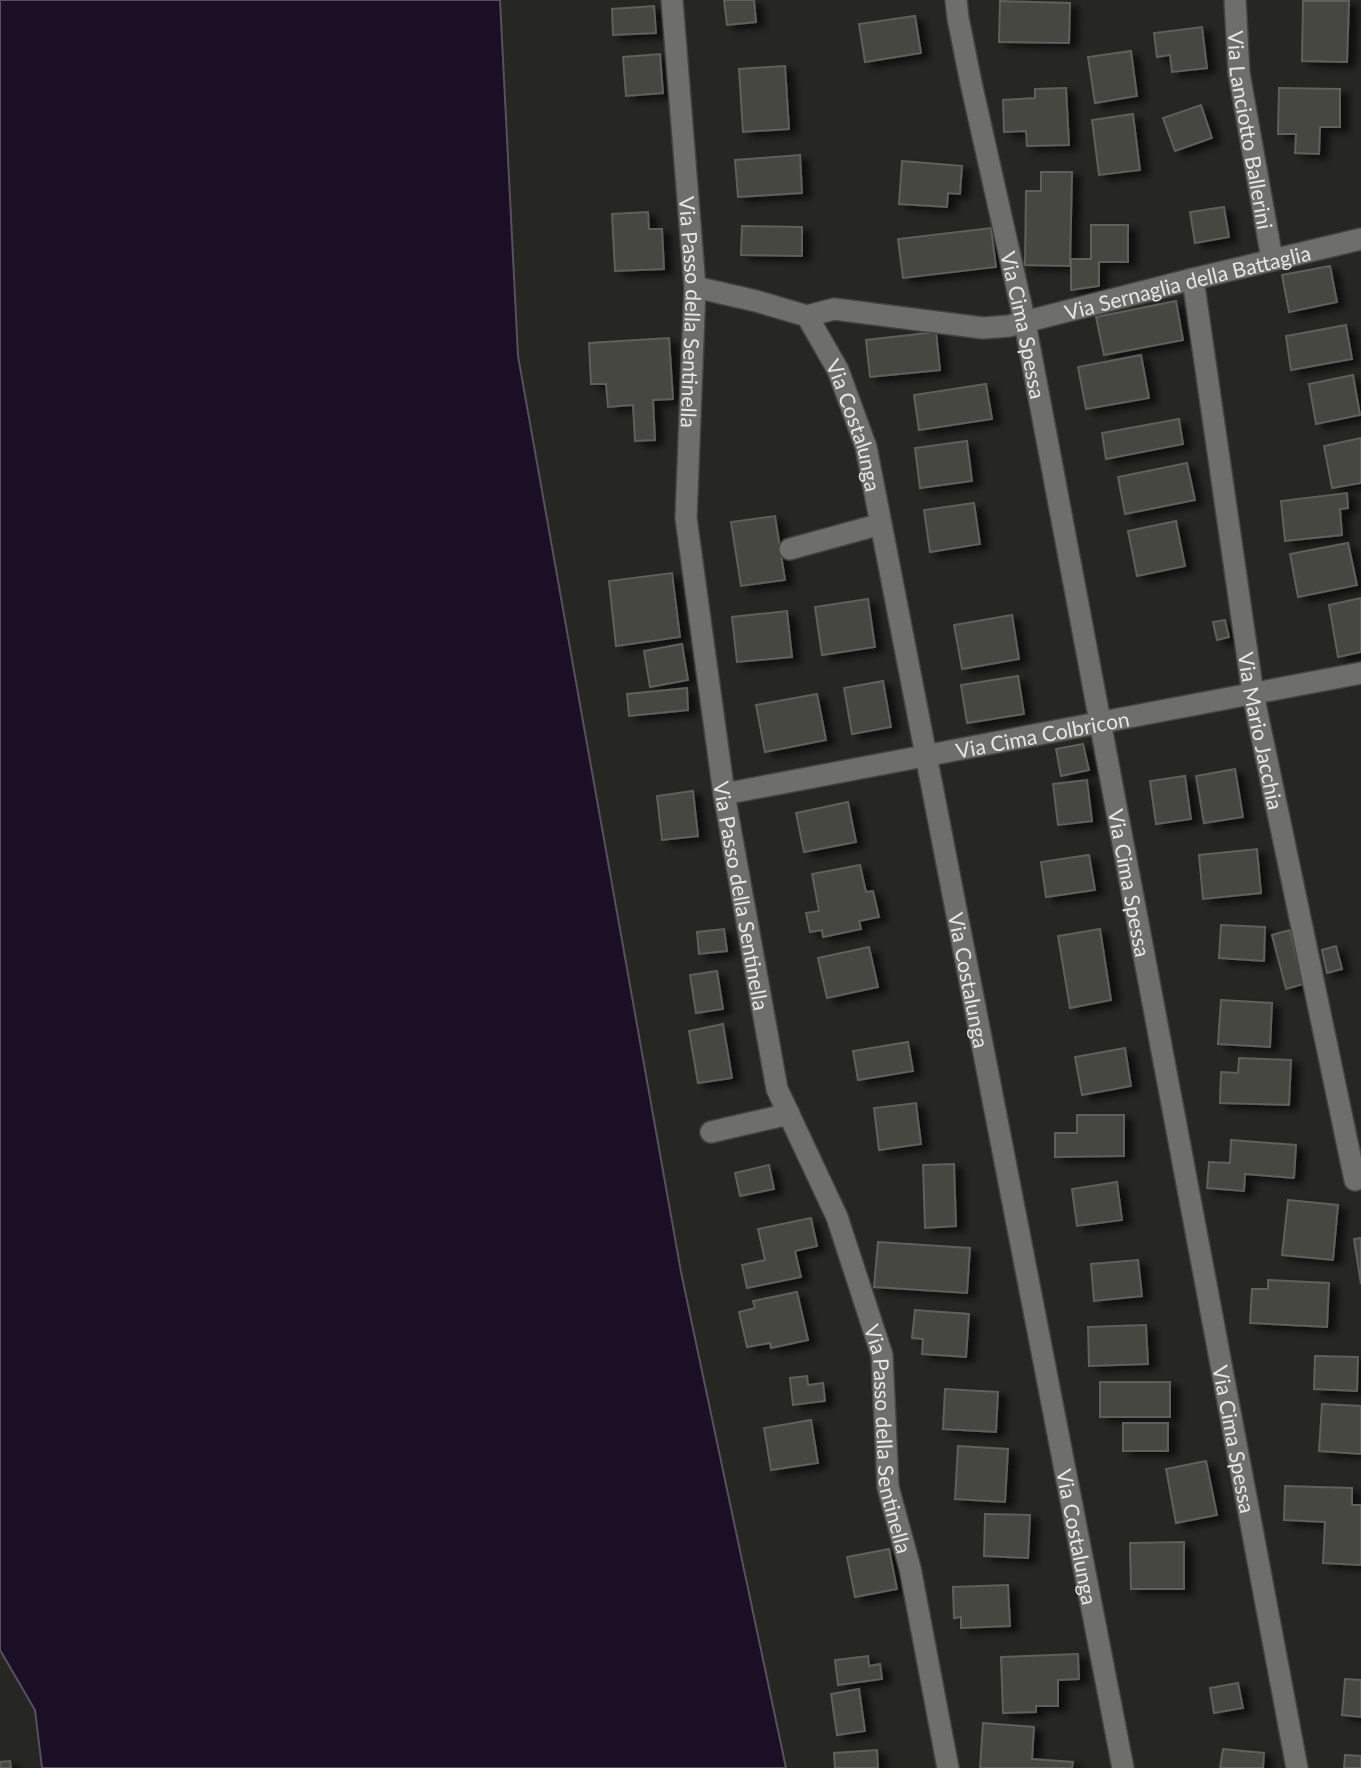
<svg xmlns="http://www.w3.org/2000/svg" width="1361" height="1768" font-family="Lato,sans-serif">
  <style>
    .water { fill: #1b0f25; stroke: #58505e; stroke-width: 2 }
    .building { fill: #464642; stroke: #5f5f5b; stroke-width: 2; filter: url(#shadow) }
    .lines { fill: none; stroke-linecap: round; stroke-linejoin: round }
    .minor-casing { stroke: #434340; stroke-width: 24 }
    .minor { stroke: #6e6f6a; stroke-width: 21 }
    .labels { text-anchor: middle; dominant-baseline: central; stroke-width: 5; stroke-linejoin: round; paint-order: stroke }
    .street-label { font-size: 21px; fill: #e6e6e4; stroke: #0f0f0d }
  </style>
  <defs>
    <filter id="shadow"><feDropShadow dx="8" dy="4.5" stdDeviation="3.5" flood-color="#0009"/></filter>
  </defs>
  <rect width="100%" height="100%" fill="#262622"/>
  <polygon class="water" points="0,0 500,0 518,356 681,1272 786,1768 42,1768 35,1710 0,1650"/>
  <g class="building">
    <polygon points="724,0 754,0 756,22 727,25"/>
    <polygon points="1000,1 1070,3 1069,43 999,42"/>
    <polygon points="1303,1 1349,1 1347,62 1302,61"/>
    <polygon points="654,6 656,33 613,35 612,9"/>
    <polygon points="915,16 921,53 865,62 859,24"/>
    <polygon points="1202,27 1207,68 1172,72 1170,55 1157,57 1154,33"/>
    <polygon points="1131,51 1137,96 1095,103 1088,57"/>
    <polygon points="660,54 663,93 626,96 623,57"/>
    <polygon points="785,66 789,129 743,132 739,69"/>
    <polygon points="1066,88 1069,145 1027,146 1026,131 1004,132 1003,100 1035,98 1035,89"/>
    <polygon points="1279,88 1340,89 1340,127 1320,127 1319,154 1295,153 1296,134 1278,134"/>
    <polygon points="1201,105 1212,138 1175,151 1163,118"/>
    <polygon points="1133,114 1140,170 1099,175 1092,120"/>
    <polygon points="800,155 802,193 738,197 735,160"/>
    <polygon points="902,161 962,166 960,194 948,193 947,207 899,204"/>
    <polygon points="1041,172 1072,172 1070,266 1025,265 1026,191 1041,191"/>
    <polygon points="1224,207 1229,237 1195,243 1190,212"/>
    <polygon points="648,212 649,229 662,229 664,269 615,271 612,214"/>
    <polygon points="1091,225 1128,225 1128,262 1099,262 1099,286 1071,290 1071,259 1091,259"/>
    <polygon points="742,226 802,227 802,256 741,255"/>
    <polygon points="991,228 996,267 903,278 898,239"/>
    <polygon points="1330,266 1337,302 1289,312 1282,275"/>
    <polygon points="1176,301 1183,340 1104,355 1096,317"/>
    <polygon points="1346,325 1352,359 1291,370 1286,336"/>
    <polygon points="936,332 940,370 870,377 866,340"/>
    <polygon points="669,338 673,399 653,400 655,440 635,441 633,405 608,407 606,384 591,384 589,343"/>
    <polygon points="1141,355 1149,398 1086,409 1078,367"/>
    <polygon points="1353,375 1360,415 1316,424 1309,384"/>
    <polygon points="986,384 992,419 919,430 914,395"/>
    <polygon points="1179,419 1183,444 1106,459 1102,433"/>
    <polygon points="1361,438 1361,483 1332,488 1324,446"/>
    <polygon points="967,441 972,481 920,488 915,448"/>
    <polygon points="1187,463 1195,500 1125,514 1118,477"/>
    <polygon points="1347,493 1348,508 1340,509 1342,535 1285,541 1281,501"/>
    <polygon points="974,503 980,544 930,552 924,510"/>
    <polygon points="775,516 785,580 741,586 731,522"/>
    <polygon points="1176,521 1185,566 1137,576 1128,531"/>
    <polygon points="1348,543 1357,585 1298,597 1290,554"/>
    <polygon points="672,573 680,637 616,646 609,581"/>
    <polygon points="1361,598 1361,652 1338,657 1329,605"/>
    <polygon points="868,599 875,647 822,655 815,607"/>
    <polygon points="787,611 792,657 737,662 732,617"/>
    <polygon points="1012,615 1019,659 962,669 954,625"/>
    <polygon points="1225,620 1229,637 1217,640 1213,622"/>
    <polygon points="682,644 688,680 650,687 644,651"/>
    <polygon points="1018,676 1024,714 967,723 961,685"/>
    <polygon points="883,681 891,727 852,734 844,688"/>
    <polygon points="687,688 688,710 629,716 627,694"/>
    <polygon points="817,694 826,740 765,752 756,705"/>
    <polygon points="1083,744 1089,770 1061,776 1056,749"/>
    <polygon points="1235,769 1243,817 1204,823 1196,776"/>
    <polygon points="1185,776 1191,819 1156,824 1150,781"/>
    <polygon points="1087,780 1092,821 1058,825 1053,784"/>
    <polygon points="693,791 698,836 662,840 657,796"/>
    <polygon points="848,802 856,842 804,852 796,813"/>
    <polygon points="1257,849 1261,893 1203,899 1199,855"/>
    <polygon points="1089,855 1095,890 1046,897 1041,862"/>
    <polygon points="860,865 866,892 873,891 879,917 859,921 861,929 823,937 822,930 810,932 806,913 819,911 812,874"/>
    <polygon points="1221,925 1265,927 1264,961 1219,958"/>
    <polygon points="724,929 727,951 699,954 697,932"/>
    <polygon points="1100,929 1111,1000 1070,1008 1058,936"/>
    <polygon points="1290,930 1303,984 1286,989 1272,935"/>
    <polygon points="1336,946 1342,969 1327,973 1322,950"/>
    <polygon points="869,947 878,987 827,998 818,958"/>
    <polygon points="717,971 723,1009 696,1013 690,975"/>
    <polygon points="1221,1000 1272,1003 1270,1047 1218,1044"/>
    <polygon points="723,1024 732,1078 698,1083 689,1031"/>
    <polygon points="908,1042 913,1071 858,1080 853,1051"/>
    <polygon points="1125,1048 1131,1086 1082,1095 1075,1057"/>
    <polygon points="1239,1058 1291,1060 1289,1105 1220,1103 1221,1072 1238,1073"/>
    <polygon points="916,1103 921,1144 879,1150 874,1108"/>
    <polygon points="1077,1115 1124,1115 1124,1156 1055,1157 1055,1133 1077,1133"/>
    <polygon points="1231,1140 1296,1145 1294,1178 1245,1174 1244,1191 1207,1188 1209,1162 1230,1163"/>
    <polygon points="954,1164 956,1226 925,1228 923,1165"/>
    <polygon points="769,1165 774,1189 740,1196 735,1173"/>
    <polygon points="1117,1182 1122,1220 1077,1226 1072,1189"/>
    <polygon points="1288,1200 1338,1205 1333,1260 1282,1255"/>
    <polygon points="811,1218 817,1246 795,1251 801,1277 747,1288 742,1265 765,1260 758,1229"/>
    <polygon points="1361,1238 1361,1284 1354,1239"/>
    <polygon points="878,1242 970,1248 967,1293 874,1287"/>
    <polygon points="1138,1260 1142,1296 1094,1301 1091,1264"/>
    <polygon points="1268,1280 1329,1283 1327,1327 1250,1323 1252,1289 1268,1289"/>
    <polygon points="797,1292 808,1340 771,1348 770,1343 747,1347 739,1312 755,1308 753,1301"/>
    <polygon points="915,1310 969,1314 966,1357 922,1354 923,1339 912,1338"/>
    <polygon points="1146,1325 1148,1364 1089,1366 1088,1327"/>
    <polygon points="1315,1356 1358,1357 1357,1391 1314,1389"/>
    <polygon points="807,1376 808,1385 823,1383 825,1401 793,1405 790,1378"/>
    <rect x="1100" y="1382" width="70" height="35"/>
    <polygon points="945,1389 998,1392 996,1432 943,1429"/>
    <polygon points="1322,1404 1361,1406 1361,1454 1319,1451"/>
    <polygon points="811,1420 818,1463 771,1470 764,1428"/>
    <rect x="1123" y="1423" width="45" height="28"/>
    <polygon points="958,1446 1008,1449 1005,1502 955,1499"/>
    <polygon points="1206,1461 1217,1515 1176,1523 1166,1469"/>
    <polygon points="1285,1486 1352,1488 1352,1505 1361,1505 1361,1565 1323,1563 1325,1522 1284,1520"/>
    <polygon points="985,1514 1030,1515 1028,1558 984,1556"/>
    <polygon points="1184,1542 1184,1589 1131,1589 1130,1543"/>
    <polygon points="889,1549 897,1589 855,1597 847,1557"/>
    <polygon points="1008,1585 1010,1626 961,1628 961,1617 954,1618 953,1587"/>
    <polygon points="1078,1654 1079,1679 1058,1680 1058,1706 1036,1706 1036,1712 1003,1713 1001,1657"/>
    <polygon points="868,1656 869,1666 880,1664 882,1679 838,1685 835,1660"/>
    <polygon points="1345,1679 1361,1680 1361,1717 1342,1715"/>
    <polygon points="1238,1683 1243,1708 1214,1713 1210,1688"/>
    <polygon points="859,1689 865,1731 837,1735 831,1694"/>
    <polygon points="983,1723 1034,1727 1032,1759 1073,1762 1072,1768 980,1768"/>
    <polygon points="1223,1749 1264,1753 1263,1768 1220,1768"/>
    <polygon points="877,1750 878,1768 835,1768 834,1753"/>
    <polygon points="1345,1755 1361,1756 1361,1768 1344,1768"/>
    <polygon points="10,1761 11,1768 0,1768 0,1762"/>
  </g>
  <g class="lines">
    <g class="minor-casing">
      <g id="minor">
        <path id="s1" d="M672,0L695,287L686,518L724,794L777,1089L837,1217L882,1355L888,1487L910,1568L948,1768"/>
        <path id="s2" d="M956,0L958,18L971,83L1025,323L1297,1768"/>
        <path id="s3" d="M1235,0L1239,73L1272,259"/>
        <path id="s4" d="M1193,279L1253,694L1355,1180"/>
        <path id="s5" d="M695,287L756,301L807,316L838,370L866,447L1123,1768"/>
        <path id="s6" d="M807,316L834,309L983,328L1009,326L1193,279L1361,239"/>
        <polyline points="790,549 881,524"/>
        <path id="s7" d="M724,794L1361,673"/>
        <polyline points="711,1132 789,1114"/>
      </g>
    </g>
    <use href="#minor" class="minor"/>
  </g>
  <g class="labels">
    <g class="street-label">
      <text stroke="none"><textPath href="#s3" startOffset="131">Via Lanciotto Ballerini</textPath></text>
      <text stroke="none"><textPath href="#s6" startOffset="388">Via Sernaglia della Battaglia</textPath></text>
      <text stroke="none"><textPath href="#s1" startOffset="313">Via Passo della Sentinella</textPath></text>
      <text stroke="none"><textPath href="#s2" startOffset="332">Via Cima Spessa</textPath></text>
      <text stroke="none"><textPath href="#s5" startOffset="236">Via Costalunga</textPath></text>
      <text stroke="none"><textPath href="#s4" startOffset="457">Via Mario Jacchia</textPath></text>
      <text stroke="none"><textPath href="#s7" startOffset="324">Via Cima Colbricon</textPath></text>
      <text stroke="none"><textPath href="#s2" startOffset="900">Via Cima Spessa</textPath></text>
      <text stroke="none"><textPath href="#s1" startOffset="901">Via Passo della Sentinella</textPath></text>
      <text stroke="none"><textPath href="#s5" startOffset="803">Via Costalunga</textPath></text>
      <text stroke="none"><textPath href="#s1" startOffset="1468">Via Passo della Sentinella</textPath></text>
      <text stroke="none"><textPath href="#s2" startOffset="1466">Via Cima Spessa</textPath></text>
      <text stroke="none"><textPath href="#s5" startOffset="1370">Via Costalunga</textPath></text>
    </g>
  </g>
</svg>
